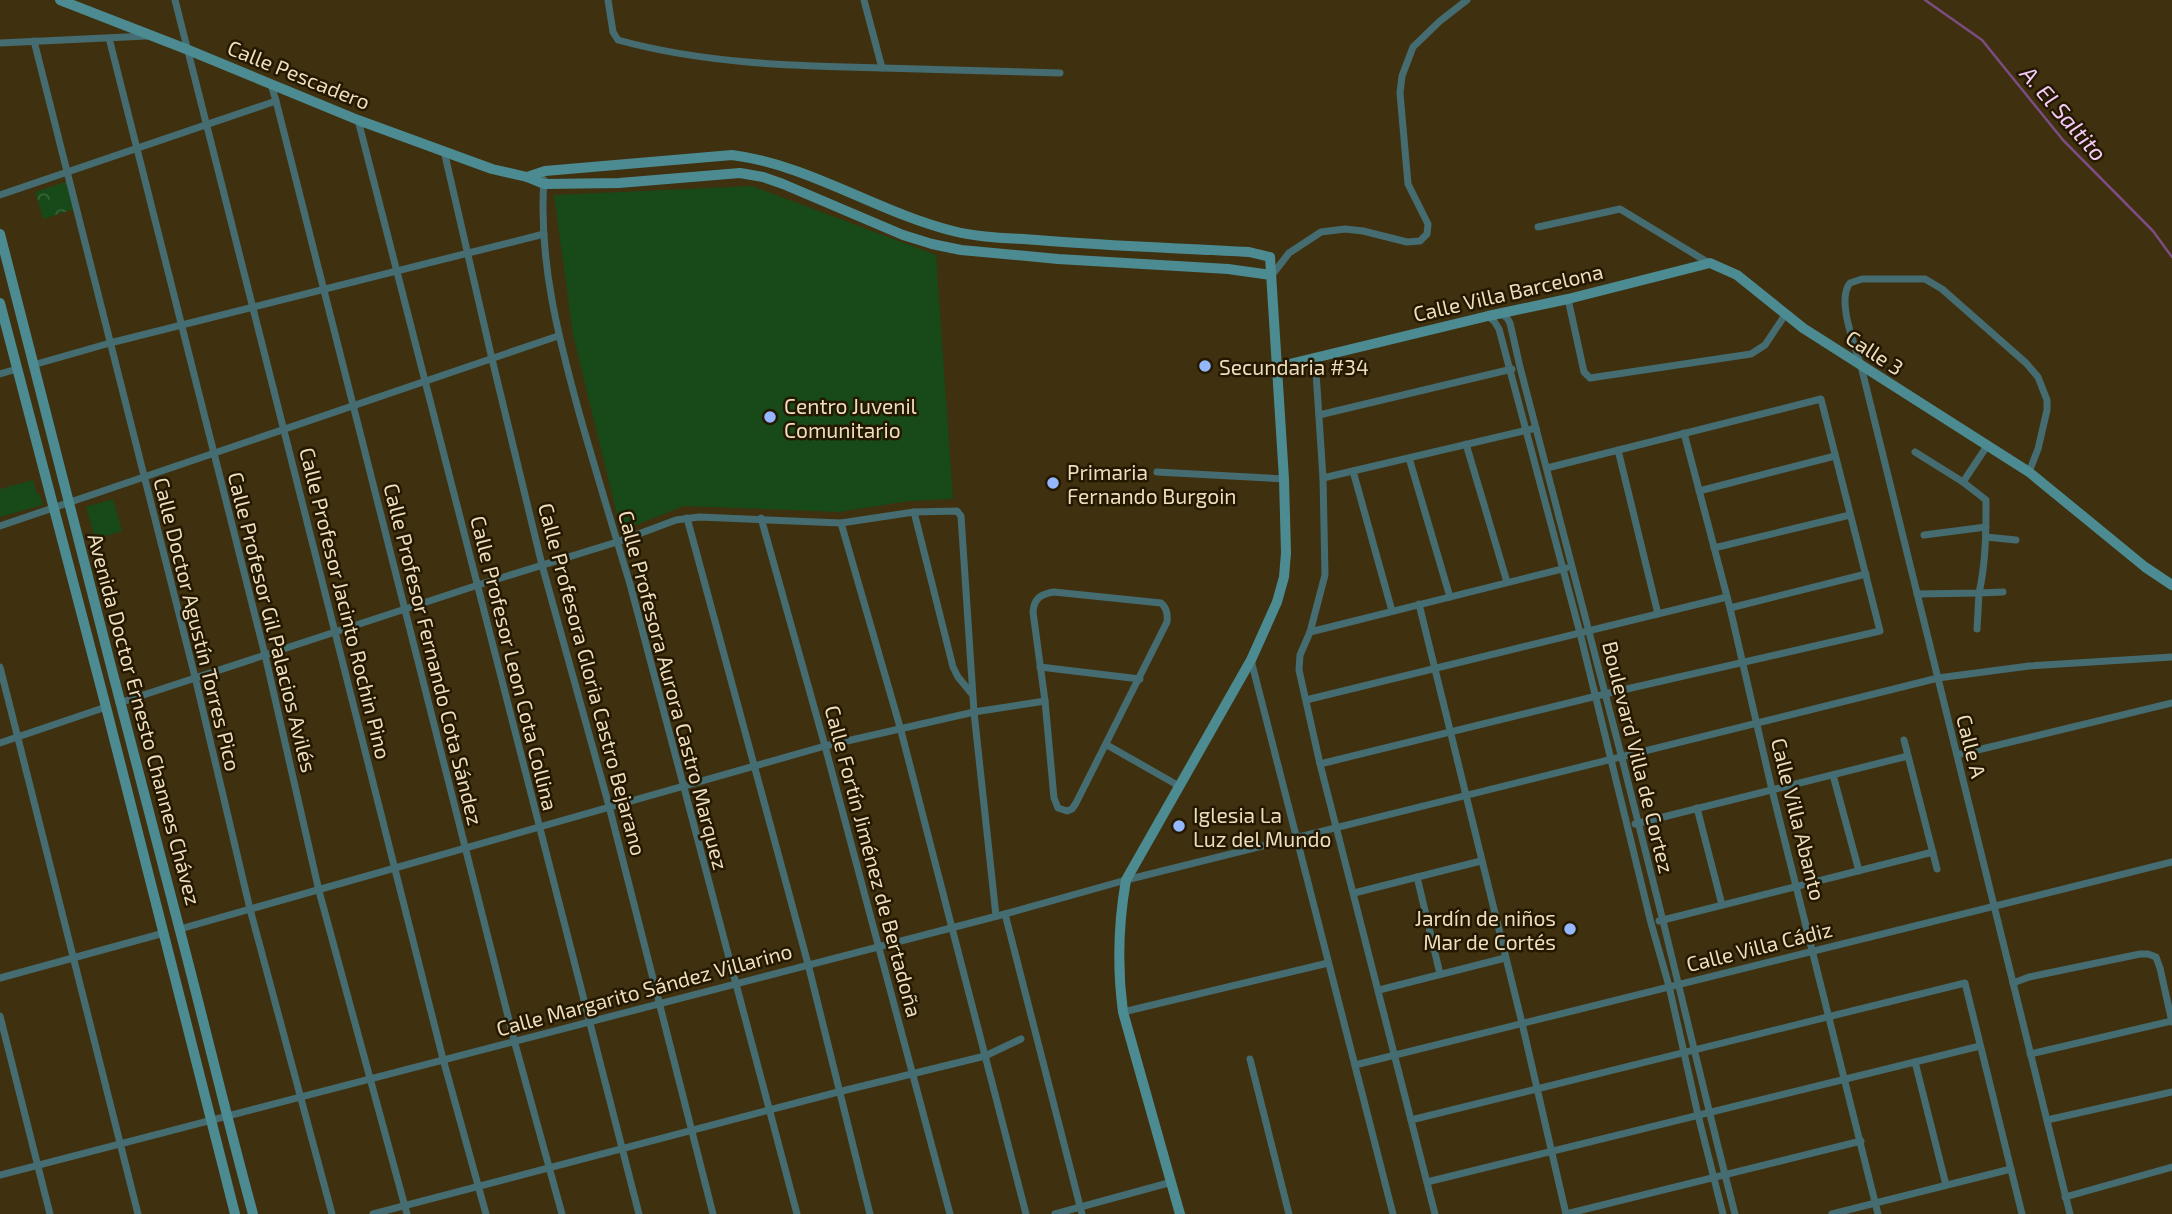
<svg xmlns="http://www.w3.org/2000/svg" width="2172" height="1214" font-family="'Exo 2',sans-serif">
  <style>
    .green { fill: #174919 }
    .forest { fill: url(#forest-crowns) }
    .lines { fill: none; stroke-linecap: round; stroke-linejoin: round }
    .stream { stroke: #7c4d80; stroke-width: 2.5 }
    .street { stroke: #456c70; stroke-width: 7 }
    .secondary { stroke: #4b8b91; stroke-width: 10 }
    .poi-dot { fill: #94b7fd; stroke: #241801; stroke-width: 2.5 }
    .labels { text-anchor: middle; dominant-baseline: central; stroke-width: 5; stroke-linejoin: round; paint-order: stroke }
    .street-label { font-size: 21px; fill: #eddebf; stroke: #241801 }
    .poi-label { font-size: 21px; fill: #eddebf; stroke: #241801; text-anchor: start }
    .water-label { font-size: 23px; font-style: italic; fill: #f6cbf9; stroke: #241801 }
  </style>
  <defs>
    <pattern id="forest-crowns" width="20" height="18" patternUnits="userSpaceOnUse" patternTransform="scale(1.75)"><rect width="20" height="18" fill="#174919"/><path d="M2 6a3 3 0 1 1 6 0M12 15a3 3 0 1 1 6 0" fill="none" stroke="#396339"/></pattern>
  </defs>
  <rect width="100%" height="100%" fill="#3f300f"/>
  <g class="green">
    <polygon points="752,186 936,255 953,499 909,501 839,512 684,506 621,531 573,335 554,195"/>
    <polygon points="33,480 37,494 40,494 43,505 0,517 0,489"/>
    <polygon points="113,499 122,531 95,539 86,507"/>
  </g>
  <polygon class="forest" points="66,182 74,209 43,219 35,192"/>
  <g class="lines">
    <polyline class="stream" points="1925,0 1982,40 2063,140 2153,231 2172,257"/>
    <g class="street">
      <polyline points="175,0 443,1059 486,1214"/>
      <path d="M608,0L613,32L618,40C705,64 795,66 883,68C942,70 1001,71 1060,73"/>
      <polyline points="864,0 882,68"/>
      <polyline points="109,38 265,655 319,891 407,1214"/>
      <polyline points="34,41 195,677 250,909 332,1214"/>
      <polyline points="0,43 147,36"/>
      <polyline points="276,101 514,1040 562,1214"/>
      <polyline points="358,120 639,1214"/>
      <polyline points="444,151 492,359 542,565 609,806 713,1214"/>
      <path d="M544,180C538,260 559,340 580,416C596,472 613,528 630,584L797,1214"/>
      <polyline points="0,195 276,101 271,84"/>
      <polyline points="1538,227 1620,209 1709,263"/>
      <polyline points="1272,275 1289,253 1321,232 1345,229 1363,231 1407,242 1420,241 1427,234 1428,224 1408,184 1400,93 1402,76 1413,47 1440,21 1467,0"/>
      <polyline points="1568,299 1584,372 1590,378 1751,354 1765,345 1785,315"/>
      <path d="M1500,313L1507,318L1510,323L1520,367C1569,552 1617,736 1663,921C1687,1019 1710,1117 1735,1214"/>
      <polyline points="1488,316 1494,321 1499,329 1580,633 1651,923 1669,986 1698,1115 1723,1214"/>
      <polyline points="1315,357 1323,478 1325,575 1310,632 1300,655 1299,670 1320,764 1435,1214"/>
      <polyline points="33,365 110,343 544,234"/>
      <polyline points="0,374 17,369"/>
      <polyline points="1319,415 1512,369"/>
      <polyline points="1684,433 1730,608 1772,790 1878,1214"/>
      <polyline points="1466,444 1507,582"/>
      <polyline points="1618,450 1658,614"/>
      <path d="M1915,452L1963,482L1986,500C1986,531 1986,562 1979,593L1917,594"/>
      <polyline points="1409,458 1450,597"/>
      <polyline points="1353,471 1392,611"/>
      <polyline points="1157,472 1284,479"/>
      <path d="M2029,472L2038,449L2047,410V400L2038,377L2026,363L1942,289L1925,279H1862L1850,283C1836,300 1855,346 1861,366L2070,1214"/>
      <polyline points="1323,478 1536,428"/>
      <polyline points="1963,482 1987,446"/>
      <polyline points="1699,491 1835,456"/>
      <polyline points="914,512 953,667 958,677 972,694"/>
      <polyline points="687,518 808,964 870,1214"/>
      <polyline points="761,518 825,746 950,1214"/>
      <polyline points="841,523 900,727 1026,1214"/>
      <polyline points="0,526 558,336"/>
      <polyline points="1924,535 1986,527"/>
      <polyline points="1986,537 2016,540"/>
      <polyline points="1714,548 1850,515"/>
      <path d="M1054,592L1161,603C1167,608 1168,614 1167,622L1076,803L1072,809L1067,811L1058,808L1054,798L1045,701L1033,612C1034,598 1041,594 1054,592Z"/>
      <polyline points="1419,604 1522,1023 1566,1214"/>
      <polyline points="1730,608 1866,574"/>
      <polyline points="1977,629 1979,593 2003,592"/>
      <polyline points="1310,632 1566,568"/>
      <polyline points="1251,660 1393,1214"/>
      <polyline points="0,667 138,1214"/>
      <polyline points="1040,667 1140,679"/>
      <polyline points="1306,700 1727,597"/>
      <polyline points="119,703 478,585 617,542 676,520 699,517 841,523 914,512 957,511 961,516 974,712 996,916"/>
      <polyline points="1904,740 1937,869"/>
      <polyline points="0,743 106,707"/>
      <polyline points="1107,745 1179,786"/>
      <polyline points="1957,755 2172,703"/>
      <polyline points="1320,764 1605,694 1880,631 1821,399 1547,468"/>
      <polyline points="1833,775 1859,871"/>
      <polyline points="1697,808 1722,905"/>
      <polyline points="1635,824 1908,756"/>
      <polyline points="1417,877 1440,974"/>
      <polyline points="1354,893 1481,861"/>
      <polyline points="1005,914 1082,1214"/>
      <polyline points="1659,921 1933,852"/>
      <polyline points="180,929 825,746 974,712 1045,701"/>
      <polyline points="0,978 164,933"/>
      <polyline points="2013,983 2029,977 2140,954 2148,954 2156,957 2160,968 2172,1022"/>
      <polyline points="1379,990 1505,958"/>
      <polyline points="1123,1012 1328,963"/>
      <polyline points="0,1016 50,1214"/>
      <polyline points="2030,1054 2172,1021"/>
      <polyline points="1250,1059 1289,1214"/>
      <polyline points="1915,1062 1946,1185"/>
      <polyline points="1355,1065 2172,862"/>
      <polyline points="1411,1120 1965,983 2022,1214"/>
      <polyline points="2047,1120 2172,1092"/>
      <polyline points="0,1175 1005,914 1126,880 1938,678 2029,666 2172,657"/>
      <polyline points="1427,1182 1980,1046"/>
      <polyline points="2065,1197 2172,1167"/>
      <polyline points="373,1214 838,1092 985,1056 1021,1039"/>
      <polyline points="1055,1214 1172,1182"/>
      <polyline points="1566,1214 1861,1141"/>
      <polyline points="1832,1214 2011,1169"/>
    </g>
    <g class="secondary">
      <polyline points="60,0 186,49 358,120 492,169 527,177 544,184 619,183 740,173 763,177 783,184 903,235 932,244 961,250 1058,259 1228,269 1271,275"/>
      <path d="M527,177L545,171L732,155C810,165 877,212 953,231C980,238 1009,238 1037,240C1108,246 1179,248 1249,252L1270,257L1284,479L1286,553L1284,577L1277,602L1251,660L1126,880C1118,925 1117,967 1123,1012L1180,1214"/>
      <path d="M0,234C58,466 119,696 179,927C204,1022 227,1119 253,1214"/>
      <polyline points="0,303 106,707 235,1214"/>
      <polyline points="1277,367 1488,316 1568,299 1710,263 1737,275 1803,328 2029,472 2145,567 2172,585"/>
    </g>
  </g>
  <g class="poi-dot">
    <circle cx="1205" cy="366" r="7"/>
    <circle cx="770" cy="417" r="7"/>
    <circle cx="1053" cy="483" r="7"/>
    <circle cx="1179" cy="826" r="7"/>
    <circle cx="1570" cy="929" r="7"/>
  </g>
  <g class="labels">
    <g class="street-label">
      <text transform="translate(299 74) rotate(22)">Calle Pescadero</text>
      <text transform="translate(1508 292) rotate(-13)">Calle Villa Barcelona</text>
      <text transform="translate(1875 352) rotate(33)">Calle 3</text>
      <text transform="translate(346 603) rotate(76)">Calle Profesor Jacinto Rochin Pino</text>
      <text transform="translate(273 622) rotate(76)">Calle Profesor Gil Palacios Avilés</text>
      <text transform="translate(198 624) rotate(76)">Calle Doctor Agustín Torres Pico</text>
      <text transform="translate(434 654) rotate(76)">Calle Profesor Fernando Cota Sández</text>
      <text transform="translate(515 663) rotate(76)">Calle Profesor Leon Cota Collina</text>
      <text transform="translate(593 679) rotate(75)">Calle Profesora Gloria Castro Bejarano</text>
      <text transform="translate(674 690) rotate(75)">Calle Profesora Aurora Castro Marquez</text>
      <text transform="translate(145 719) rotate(75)">Avenida Doctor Ernesto Channes Chávez</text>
      <text transform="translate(1972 746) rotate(76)">Calle A</text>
      <text transform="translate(1639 757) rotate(76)">Boulevard Villa de Cortez</text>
      <text transform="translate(1799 819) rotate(76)">Calle Villa Abanto</text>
      <text transform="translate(874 861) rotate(75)">Calle Fortín Jiménez de Bertadoña</text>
      <text transform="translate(1759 946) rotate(-14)">Calle Villa Cádiz</text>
      <text transform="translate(644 989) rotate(-15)">Calle Margarito Sández Villarino</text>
    </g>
    <g class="poi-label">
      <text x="1219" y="366">Secundaria #34</text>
      <text x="784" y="405">Centro Juvenil<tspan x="784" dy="24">Comunitario</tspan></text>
      <text x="1067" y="471">Primaria<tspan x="1067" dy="24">Fernando Burgoin</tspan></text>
      <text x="1193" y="814">Iglesia La<tspan x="1193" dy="24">Luz del Mundo</tspan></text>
      <text x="1556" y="917" text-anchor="end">Jardín de niños<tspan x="1556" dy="24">Mar de Cortés</tspan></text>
    </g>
    <g class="water-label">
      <text transform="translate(2064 113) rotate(49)">A. El Saltito</text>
    </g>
  </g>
</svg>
